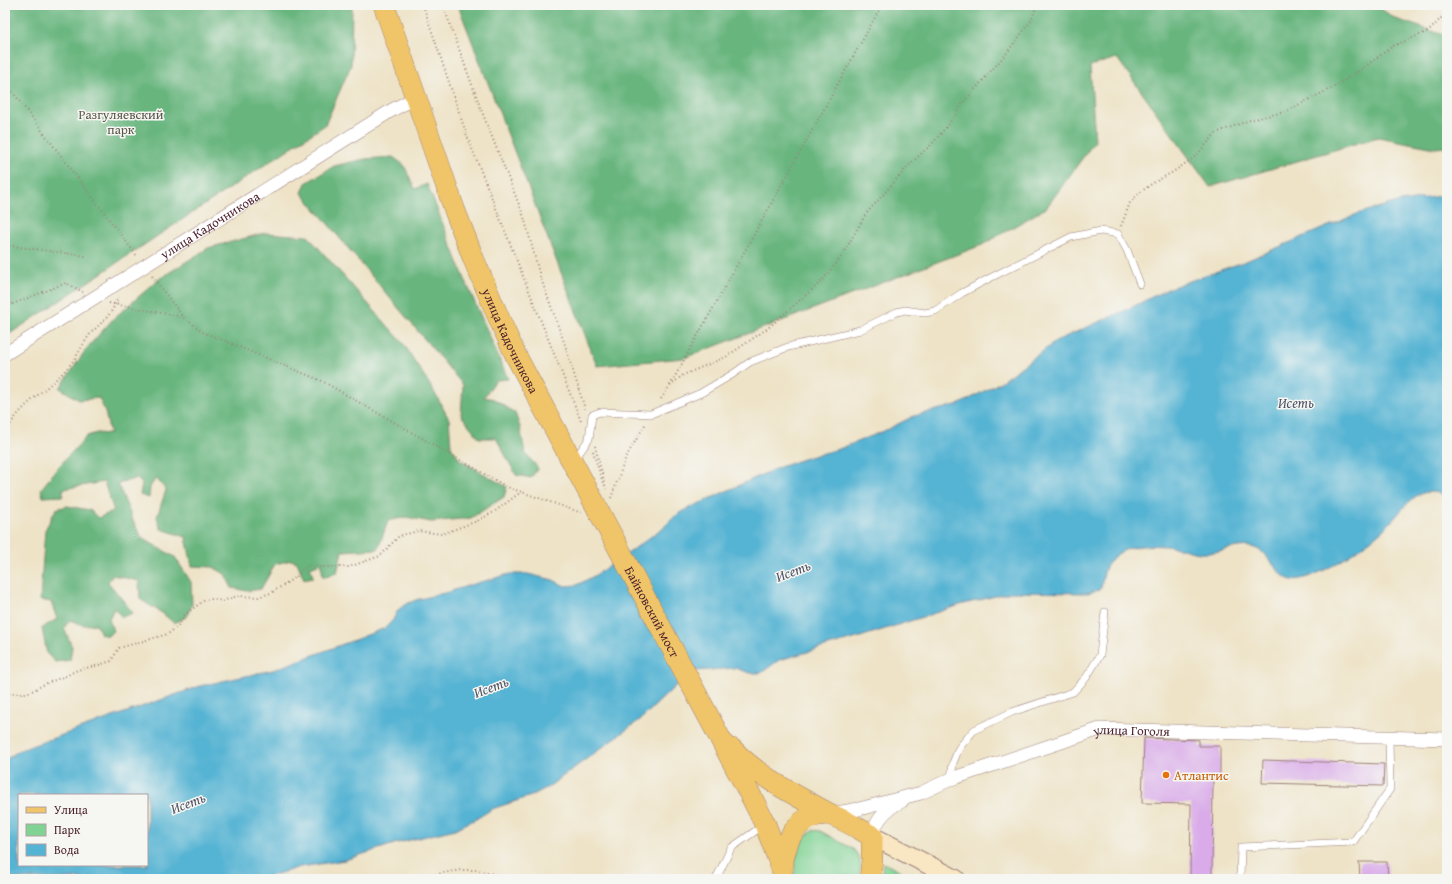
<svg xmlns="http://www.w3.org/2000/svg" width="1452" height="884" font-family="'Gentium Book Plus',serif">
  <style>
    .built { fill: #e3d3f2 }
    .green { fill: #81d394; stroke: #667960 }
    .forest { fill: #68b57e; stroke: #596a54 }
    .water { fill: #55b3d3; stroke: #50697f; fill-rule: evenodd }
    .building { fill: #d9abe9 }
    .lines { fill: none; stroke-linecap: round; stroke-linejoin: round }
    .lane-casing { stroke: #9c8179; stroke-width: 8 }
    .street-casing { stroke: #9c8179; stroke-width: 14 }
    .secondary-casing { stroke: #9c8179; stroke-width: 20 }
    .primary-casing { stroke: #9c8179; stroke-width: 22 }
    .path { stroke: #9c8179; stroke-width: 2; stroke-dasharray: 1 3; stroke-linecap: butt }
    .lane { stroke: #fff; stroke-width: 7 }
    .street { stroke: #fff; stroke-width: 13 }
    .secondary { stroke: #f9e7c3; stroke-width: 18 }
    .primary { stroke: #f0c469; stroke-width: 21 }
    .food-dot { fill: #e8710a; stroke: #f6f6f2; stroke-width: 1.5 }
    .labels { text-anchor: middle; dominant-baseline: central; stroke-width: 3; stroke-linejoin: round; paint-order: stroke }
    .park-label { font-size: 13px; fill: #5a554a; stroke: #f6f6f2 }
    .street-label { font-size: 13px; fill: #4a1f2b; stroke: #f6f6f2 }
    .food-label { font-size: 13px; fill: #c56008; stroke: #f6f6f2; text-anchor: start }
    .water-label { font-size: 14px; font-style: italic; fill: #4e5366; stroke: #f6f6f2 }
  </style>
  <rect width="100%" height="100%" fill="#f6f6f2"/>
  <filter id="ink" filterUnits="userSpaceOnUse"><feTurbulence type="fractalNoise" baseFrequency=".025" numOctaves="2"/><feDisplacementMap in="SourceGraphic" scale="8" xChannelSelector="R" yChannelSelector="G"/><feConvolveMatrix kernelMatrix="1 2 1 2 8 2 1 2 1" color-interpolation-filters="sRGB"/></filter>
  <filter id="wash" filterUnits="userSpaceOnUse"><feTurbulence type="fractalNoise" baseFrequency=".012" numOctaves="4" result="noise"/><feDisplacementMap in="SourceGraphic" scale="16" xChannelSelector="R" yChannelSelector="G"/><feGaussianBlur stdDeviation="0.9" result="paint"/><feColorMatrix in="noise" values="0 0 0 0 0 0 0 0 0 0 0 0 0 0 0 0 0 1.4 0 .05"/><feComposite in="paint" operator="in"/></filter>
  <g filter="url(#wash)">
    <rect width="100%" height="100%" fill="#eee3c7"/>
    <polygon class="built" points="1445,762 1447,762 1447,879 1439,879"/>
    <g class="green">
      <path d="M813,830L820,831L853,849C862,858 861,867 859,879H795C793,862 798,840 813,830Z"/>
      <polygon points="883,863 914,877 909,879 881,879"/>
    </g>
    <g class="forest">
      <polygon points="5,5 352,5 351,65 325,125 5,337"/>
      <polygon points="458,5 1375,5 1396,19 1447,36 1447,147 1435,148 1378,137 1210,187 1117,58 1090,66 1095,141 1046,208 982,245 684,358 597,366"/>
      <polygon points="393,157 404,165 415,189 427,184 466,282 508,379 496,380 484,397 494,399 515,413 520,427 525,453 538,468 531,478 516,475 496,438 479,438 461,415 463,385 302,193 306,183 334,166 365,159"/>
      <polygon points="265,233 308,236 403,343 433,390 449,419 451,446 460,460 507,487 504,497 471,518 431,522 406,517 388,521 378,549 342,551 337,573 323,577 321,563 310,567 313,577 304,579 297,562 291,560 275,564 261,589 247,591 232,588 225,574 213,567 192,566 186,537 161,529 157,517 166,490 156,478 150,487 149,498 140,495 142,484 137,478 118,484 133,521 142,538 175,557 191,582 192,605 186,617 174,623 162,613 140,599 139,581 113,575 108,582 133,613 122,617 114,608 109,619 113,631 108,636 101,634 96,624 83,625 70,620 64,628 72,647 70,660 55,662 47,654 42,628 57,619 51,602 40,600 45,530 56,509 67,506 90,510 98,518 114,511 104,482 63,489 63,496 43,497 41,489 61,464 87,436 97,433 110,434 105,412 99,398 79,400 60,388 87,348 113,319 159,279 208,248"/>
    </g>
    <path class="water" d="M1447,195V496C1437,492 1428,490 1418,495C1405,503 1397,517 1386,527C1367,545 1320,579 1293,580C1280,580 1270,555 1257,549C1242,542 1223,552 1207,553C1196,554 1185,549 1174,547C1150,544 1119,543 1106,567C1103,573 1103,581 1101,587L1098,590L1087,593L1011,592L960,605L857,638L779,660L761,673H750L735,668L695,671L688,674L641,719L548,787L531,796L492,809L476,819L455,829L394,844L345,860L300,867L264,878L5,879V760L20,750L200,686L273,670L357,639L385,628L393,620L398,610L406,604L416,600L448,592L477,583L510,574H528L553,580L565,586L577,585L594,576L630,552L665,526L674,517L687,509L777,468L809,457L839,449L884,431L914,416L960,404L999,383L1058,340L1128,309L1170,288L1246,261L1357,214L1394,203ZM19,795H147V865H19Z"/>
    <g id="blocks">
      <g class="building">
        <polygon points="1144,738 1199,740 1199,746 1220,746 1220,778 1213,778 1212,879 1190,879 1191,804 1142,803"/>
        <polygon points="1263,760 1384,764 1383,786 1262,783"/>
        <polygon points="1359,862 1387,862 1388,879 1360,879"/>
      </g>
    </g>
  </g>
  <g filter="url(#ink)">
    <use href="#blocks" fill-opacity="0" stroke="#9c8179" stroke-width="1"/>
    <g class="lines">
      <g class="lane-casing">
        <g id="lane">
          <polyline points="575,459 589,439 592,415 600,412 651,414 701,393 733,374 750,362 788,347 860,330 897,312 905,310 925,313 935,311 962,293 990,278 1071,237 1101,231 1118,234 1127,250 1140,284"/>
          <polyline points="951,779 953,763 959,748 974,730 1012,712 1073,692 1086,678 1100,655 1105,612"/>
          <polyline points="716,879 731,848 764,825"/>
          <polyline points="1240,879 1241,847 1353,842 1390,789 1389,737"/>
        </g>
      </g>
      <g class="street-casing">
        <g id="street">
          <path id="s1" d="M5,354L392,110L415,98"/>
          <path id="s2" d="M831,814L859,809L921,793L951,779L1100,729L1447,739"/>
          <path d="M872,836C876,820 887,808 902,801"/>
        </g>
      </g>
      <g class="secondary-casing">
        <polyline id="secondary" points="872,836 956,879"/>
      </g>
      <g class="primary-casing">
        <g id="primary">
          <path id="s3" d="M384,5L455,211L474,260L501,323L516,356L573,463L752,798L765,824L782,869"/>
          <path d="M732,749C760,778 795,795 830,814"/>
          <path d="M782,869C784,846 793,819 819,815C823,815 828,813 831,815C845,820 859,829 872,836V860L870,879"/>
        </g>
      </g>
      <g class="path">
        <polyline points="423,5 467,136 581,421"/>
        <polyline points="443,5 482,112 524,217 540,276 564,342 585,409"/>
        <polyline points="5,82 137,256"/>
        <polyline points="1121,226 1130,203 1138,194 1153,183 1173,172 1196,156 1216,133 1250,120 1284,112 1334,87 1359,71 1393,46 1429,31 1447,12"/>
        <polyline points="5,245 86,256"/>
        <polyline points="152,276 183,317 203,332 322,381 507,487 582,513"/>
        <polyline points="109,303 183,317"/>
        <polyline points="5,307 66,283 83,292"/>
        <polyline points="670,386 683,375 726,357 768,328 821,282 841,257 866,214 911,163 932,144 948,125 963,103 1005,55 1031,21 1037,5"/>
        <polyline points="661,399 669,387 882,5"/>
        <path d="M5,435C17,405 49,390 69,366C78,356 83,343 91,333C104,320 112,315 118,297"/>
        <polyline points="595,446 606,489"/>
        <polyline points="593,451 603,483"/>
        <polyline points="611,498 626,457 646,423"/>
        <polyline points="5,695 11,693 28,693 47,683 66,676 77,670 99,665 111,661 119,648 168,634 179,625 185,614 205,600 212,599 223,601 237,596 258,597 271,593 282,586 297,576 303,569 310,565 319,567 349,567 380,556 399,536 418,531 442,534 477,521 494,512 521,492"/>
        <polyline points="404,879 427,877 442,873 461,870 477,870 501,876 506,879"/>
      </g>
      <use href="#lane" class="lane"/>
      <use href="#street" class="street"/>
      <use href="#secondary" class="secondary"/>
      <use href="#primary" class="primary"/>
    </g>
  </g>
  <circle class="food-dot" cx="1166" cy="775" r="4"/>
  <g class="labels">
    <g class="park-label">
      <text x="121" y="114">Разгуляевский<tspan x="121" dy="15">парк</tspan></text>
    </g>
    <g class="street-label">
      <text stroke="none"><textPath href="#s1" startOffset="242">улица Кадочникова</textPath></text>
      <text stroke="none"><textPath href="#s3" startOffset="359">улица Кадочникова</textPath></text>
      <text stroke="none"><textPath href="#s3" startOffset="665">Байновский мост</textPath></text>
      <text stroke="none"><textPath href="#s2" startOffset="314">улица Гоголя</textPath></text>
    </g>
    <g class="food-label">
      <text x="1174" y="775">Атлантис</text>
    </g>
    <g class="water-label">
      <text x="1296" y="403">Исеть</text>
      <text transform="translate(793 571) rotate(-21)">Исеть</text>
      <text transform="translate(491 687) rotate(-21)">Исеть</text>
      <text transform="translate(188 803) rotate(-21)">Исеть</text>
    </g>
  </g>
  <rect width="1452" height="884" fill="none" stroke="#f6f6f2" stroke-width="20"/>
  <rect x="18" y="794" width="130" height="72" fill="#f6f6f2" stroke="#b1a0a2"/>
  <rect x="26" y="807" width="20" height="6" fill="#f0c469" stroke="#b1a0a2"/>
  <text x="54" y="814" font-size="12" fill="#4a1f2b">Улица</text>
  <rect x="26" y="824" width="20" height="12" fill="#81d394" stroke="#b1a0a2"/>
  <text x="54" y="834" font-size="12" fill="#4a1f2b">Парк</text>
  <rect x="26" y="844" width="20" height="12" fill="#55b3d3" stroke="#b1a0a2"/>
  <text x="54" y="854" font-size="12" fill="#4a1f2b">Вода</text>
</svg>
